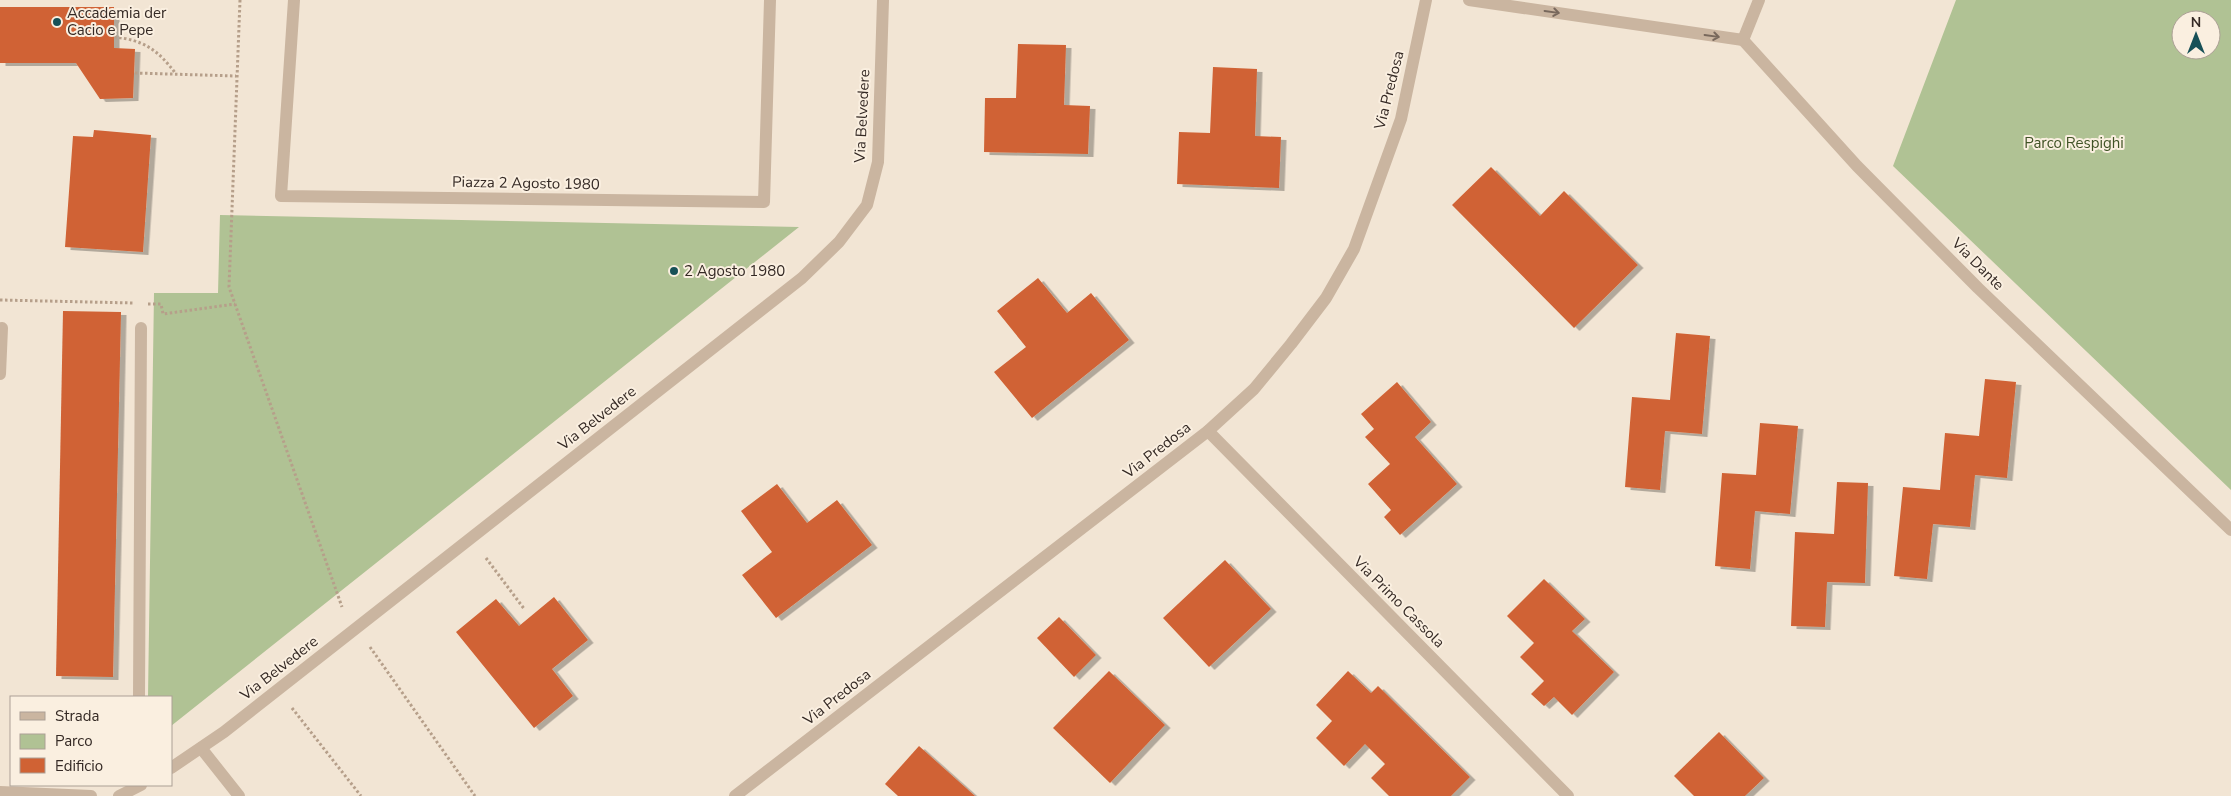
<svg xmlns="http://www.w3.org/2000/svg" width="2231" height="796" font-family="'Nunito Sans',sans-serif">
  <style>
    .green { fill: #b0c294; fill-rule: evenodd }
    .building { fill: #d06234; filter: url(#shadow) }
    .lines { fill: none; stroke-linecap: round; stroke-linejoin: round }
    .path { stroke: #b69f8a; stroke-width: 3; stroke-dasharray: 2.5 2.5; stroke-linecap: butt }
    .lane { stroke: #cab5a0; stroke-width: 12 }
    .street { stroke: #cab5a0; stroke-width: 12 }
    .oneway { stroke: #78685c }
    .poi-dot { fill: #175057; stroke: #faefe0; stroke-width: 2 }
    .labels { text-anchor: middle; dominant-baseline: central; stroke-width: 4; stroke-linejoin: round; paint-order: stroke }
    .poi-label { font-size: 15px; fill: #342924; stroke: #faefe0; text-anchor: start }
    .street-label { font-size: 15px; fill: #342924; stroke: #faefe0 }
    .park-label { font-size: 15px; fill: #405326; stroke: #faefe0 }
  </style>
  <defs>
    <filter id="shadow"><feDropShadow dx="5.5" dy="3" stdDeviation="0" flood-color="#0004"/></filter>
  </defs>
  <rect width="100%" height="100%" fill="#f2e5d4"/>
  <g class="green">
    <path d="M1956,0H2231V490L1893,166ZM2181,20H2211V50H2181Z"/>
    <polygon points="220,215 799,227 171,726 171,697 148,697 154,293 218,293"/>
  </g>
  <g class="building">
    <polygon points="0,7 114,7 114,48 135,49 133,98 100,99 76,63 0,63"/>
    <polygon points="1018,44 1066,45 1064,105 1090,106 1088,154 984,152 985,98 1016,98"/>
    <polygon points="1213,67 1257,69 1255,136 1281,137 1279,188 1177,184 1179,132 1210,133"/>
    <polygon points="94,130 151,135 143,252 65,247 73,136 93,137"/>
    <polygon points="1491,167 1540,216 1564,191 1638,265 1574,328 1452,205"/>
    <polygon points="1038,278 1067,313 1091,293 1129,340 1032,418 994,372 1026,347 997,311"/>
    <polygon points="63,311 121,312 113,677 56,676"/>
    <polygon points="1676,333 1710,336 1702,434 1665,431 1660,490 1625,487 1632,397 1670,400"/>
    <polygon points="1985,379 2016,382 2007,478 1975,475 1970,527 1933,524 1927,579 1894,576 1903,487 1940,490 1945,433 1979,436"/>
    <polygon points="1397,382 1431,422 1415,437 1457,484 1400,535 1384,517 1391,510 1368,484 1390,464 1365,437 1374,429 1361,414"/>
    <polygon points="1760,423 1798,426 1790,514 1755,511 1750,569 1715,566 1722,473 1756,475"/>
    <polygon points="1837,482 1868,483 1865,583 1827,582 1825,627 1791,626 1795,532 1834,534"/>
    <polygon points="777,484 807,523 837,500 872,545 776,618 742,575 772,552 741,511"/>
    <polygon points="1225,560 1271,609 1209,667 1163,618"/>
    <polygon points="1544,579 1585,619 1572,631 1614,672 1572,715 1554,697 1544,706 1531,694 1544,681 1520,657 1534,643 1507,616"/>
    <polygon points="554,597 588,640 552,669 573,696 534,728 456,632 496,599 519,626"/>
    <polygon points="1059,617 1096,655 1074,677 1037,638"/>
    <polygon points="1109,671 1165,725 1110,783 1053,728"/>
    <polygon points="1348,671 1371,693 1378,686 1470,777 1451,796 1389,796 1371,778 1385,764 1365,744 1344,766 1316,738 1332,721 1316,705"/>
    <polygon points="1719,732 1764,778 1745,796 1694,796 1674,776"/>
    <polygon points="919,746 975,796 898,796 885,784"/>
  </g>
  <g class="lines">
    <g class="path">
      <polyline points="240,0 229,287 342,607"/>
      <path d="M114,37C144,40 158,50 176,74"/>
      <polyline points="135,73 236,76"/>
      <polyline points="0,300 134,303"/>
      <polyline points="148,304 161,304 163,314 235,304"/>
      <polyline points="486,558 525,610"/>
      <polyline points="370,647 475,796"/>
      <polyline points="292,708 361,796"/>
    </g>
    <polyline class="lane" points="201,748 239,796"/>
    <g class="street">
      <polyline points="294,0 281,196 764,202 770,0"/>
      <polyline points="1469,0 1743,40"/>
      <polyline points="1743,40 1857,166 1978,288 2231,530"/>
      <polyline points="1743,40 1759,0"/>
      <polyline points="0,374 2,328"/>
      <polyline points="1208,431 1568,796"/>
      <polyline points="139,697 141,328"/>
      <polyline points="171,768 224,732 760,311 802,278 839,242 867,205 878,162 883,0"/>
      <polyline points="0,792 91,796"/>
      <polyline points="119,796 141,785"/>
      <polyline points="735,796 1208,431 1254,389 1291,344 1326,298 1354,249 1401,119 1426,0"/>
    </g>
  </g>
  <defs><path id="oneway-shaft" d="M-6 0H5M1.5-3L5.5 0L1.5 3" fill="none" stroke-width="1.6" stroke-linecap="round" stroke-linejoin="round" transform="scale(1.25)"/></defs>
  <g class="oneway">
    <use href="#oneway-shaft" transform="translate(1552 12) rotate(8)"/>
    <use href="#oneway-shaft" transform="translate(1712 36) rotate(8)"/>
  </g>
  <g class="poi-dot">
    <circle cx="57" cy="22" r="5"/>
    <circle cx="674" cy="271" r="5"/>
  </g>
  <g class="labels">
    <g class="poi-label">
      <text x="67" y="13">Accademia der<tspan x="67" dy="17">Cacio e Pepe</tspan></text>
      <text x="684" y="271">2 Agosto 1980</text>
    </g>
    <g class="street-label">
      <text transform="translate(1389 90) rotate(-76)">Via Predosa</text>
      <text transform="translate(862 116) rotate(-87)">Via Belvedere</text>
      <text transform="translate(526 183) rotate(1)">Piazza 2 Agosto 1980</text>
      <text transform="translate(1978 264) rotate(45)">Via Dante</text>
      <text transform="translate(597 418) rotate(-38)">Via Belvedere</text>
      <text transform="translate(1157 450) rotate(-38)">Via Predosa</text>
      <text transform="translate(1399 602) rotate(45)">Via Primo Cassola</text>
      <text transform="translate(279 668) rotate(-38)">Via Belvedere</text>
      <text transform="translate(837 697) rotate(-38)">Via Predosa</text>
    </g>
    <g class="park-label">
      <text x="2074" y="143">Parco Respighi</text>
    </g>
  </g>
  <rect x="10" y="696" width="162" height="90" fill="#faefe0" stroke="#aba095"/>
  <rect x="20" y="712" width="25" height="8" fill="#cab5a0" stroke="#aba095"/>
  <text x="55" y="721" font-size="15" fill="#342924">Strada</text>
  <rect x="20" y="734" width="25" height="15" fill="#b0c294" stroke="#aba095"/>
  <text x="55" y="746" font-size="15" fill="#342924">Parco</text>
  <rect x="20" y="758" width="25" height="15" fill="#d06234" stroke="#aba095"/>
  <text x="55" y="771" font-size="15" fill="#342924">Edificio</text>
  <g transform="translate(2196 35)"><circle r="24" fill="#faefe0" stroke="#aba095"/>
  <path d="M0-4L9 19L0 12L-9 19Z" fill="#175057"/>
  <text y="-8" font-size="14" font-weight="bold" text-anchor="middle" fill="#342924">N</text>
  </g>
</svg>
